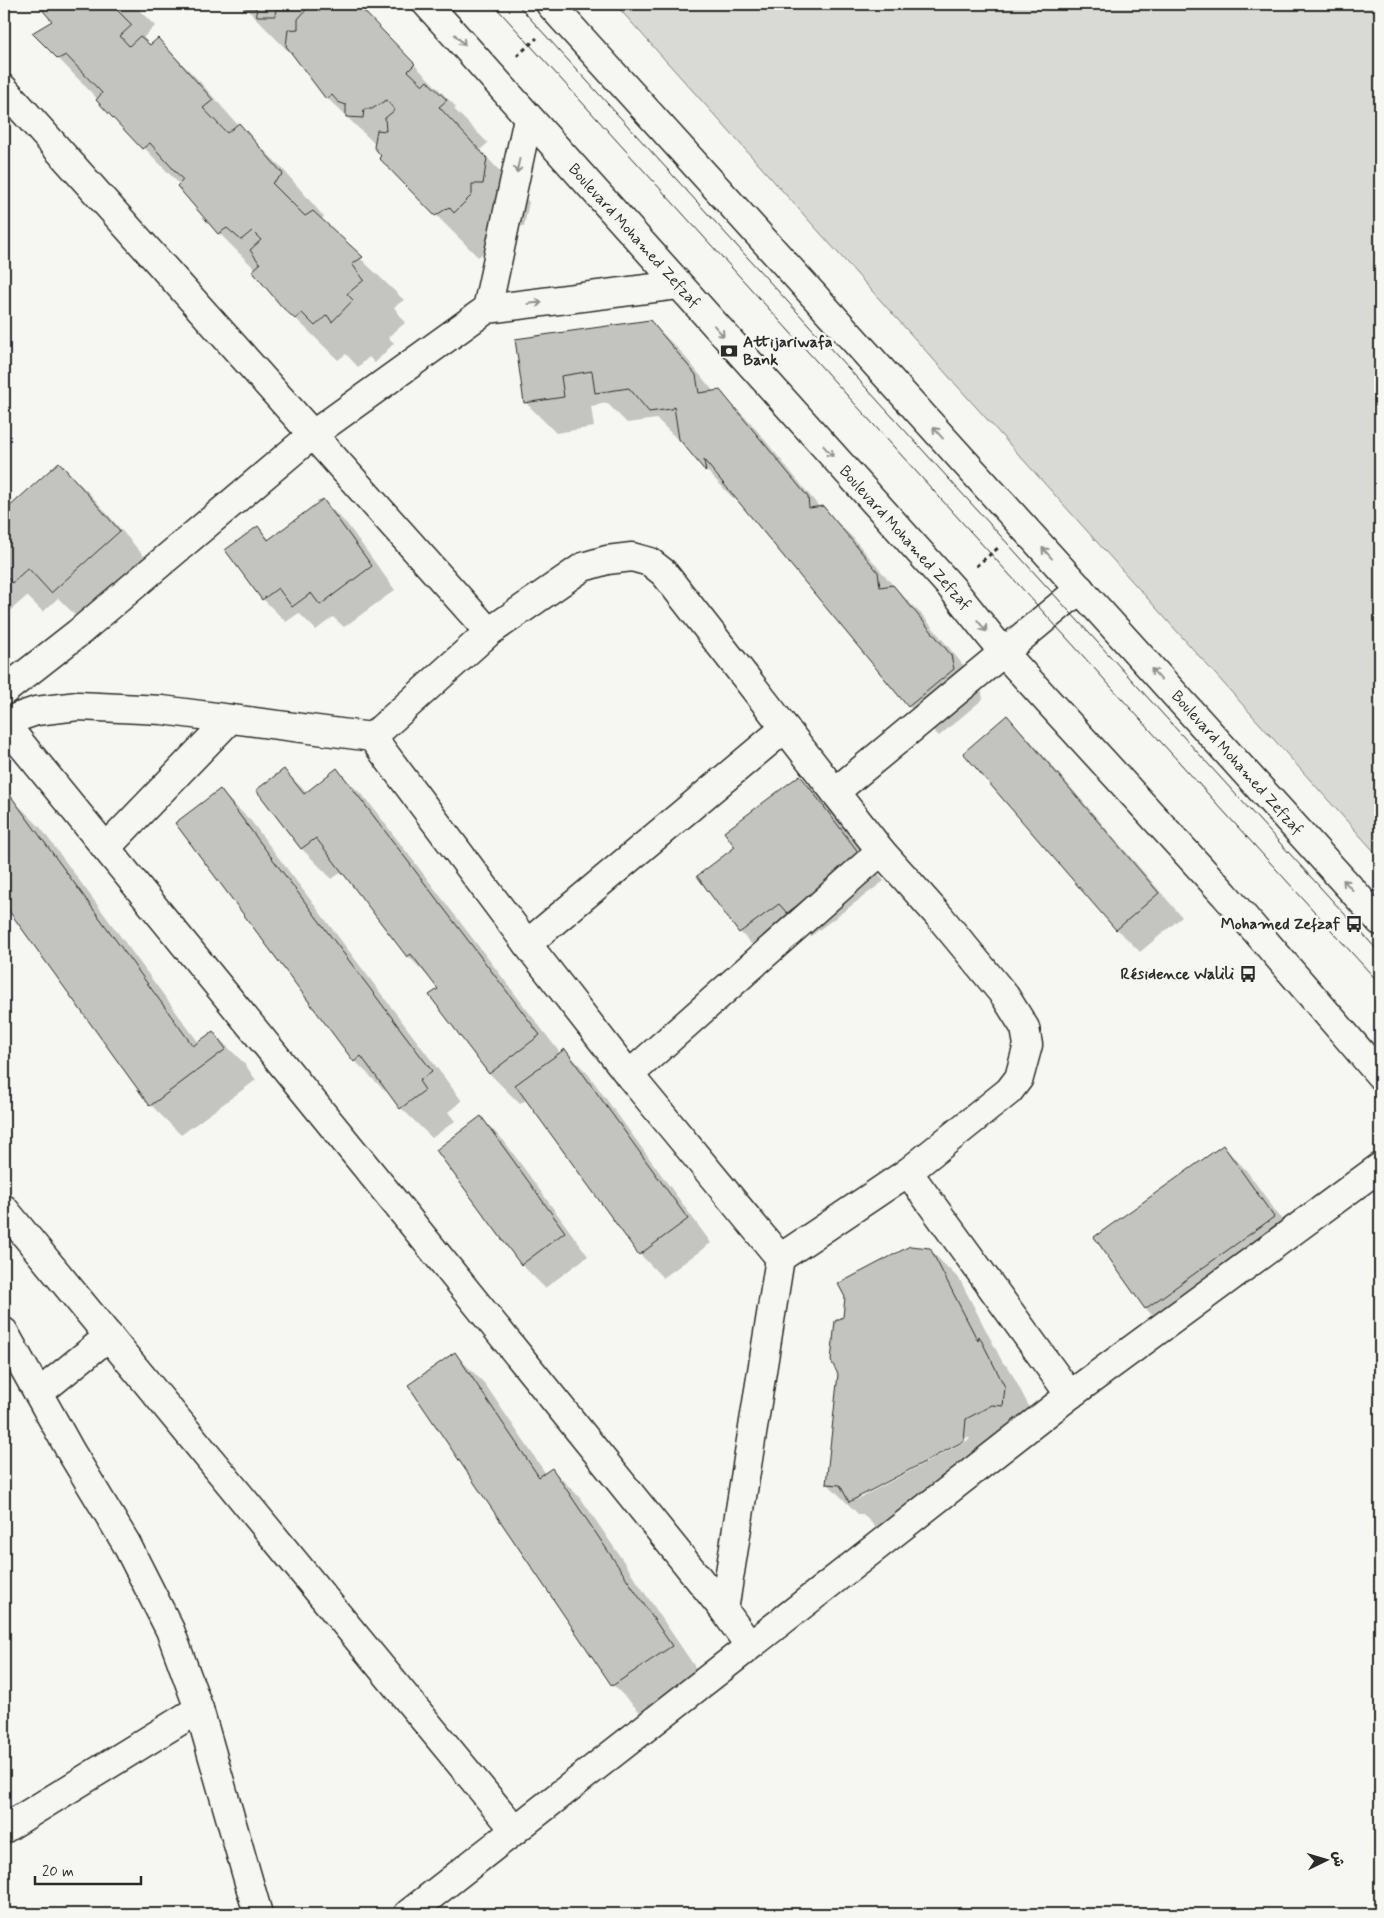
<svg xmlns="http://www.w3.org/2000/svg" width="1384" height="1918" font-family="Mynerve,'Playpen Sans Arabic',sans-serif">
  <style>
    .green { fill: #d9d9d5; stroke: #828280 }
    .shadow { fill: #0003; fill-rule: evenodd }
    .building { fill: #c3c3c0; stroke: #2b2b2b }
    .lines { fill: none; stroke-linecap: round; stroke-linejoin: round }
    .street-casing { stroke: #2b2b2b; stroke-width: 31 }
    .primary-casing { stroke: #2b2b2b; stroke-width: 31 }
    .path { stroke: #2b2b2b; stroke-width: 3; stroke-dasharray: 4 4; stroke-linecap: butt }
    .street { stroke: #f6f6f2; stroke-width: 28 }
    .primary { stroke: #f6f6f2; stroke-width: 28 }
    .tram { stroke: #2b2b2b; stroke-width: 1 }
    .oneway { stroke: #90908e }
    .labels { text-anchor: middle; dominant-baseline: central; stroke-width: 5; stroke-linejoin: round; paint-order: stroke }
    .street-label { font-size: 16px; fill: #2b2b2b; stroke: #f6f6f2 }
    .poi-label { font-size: 16px; font-weight: bold; fill: #2b2b2b; stroke: #f6f6f2; text-anchor: end }
  </style>
  <rect width="100%" height="100%" fill="#f6f6f2"/>
  <filter id="ink" filterUnits="userSpaceOnUse"><feTurbulence type="fractalNoise" baseFrequency=".02" numOctaves="2"/><feDisplacementMap in="SourceGraphic" scale="10" xChannelSelector="R" yChannelSelector="G"/><feConvolveMatrix kernelMatrix="1 2 1 2 8 2 1 2 1" color-interpolation-filters="sRGB"/></filter>
  <g filter="url(#ink)">
    <polygon class="green" points="615,4 1380,4 1380,858"/>
    <g class="shadow">
      <polygon points="39,4 133,4 155,26 143,38 152,46 158,39 200,82 238,125 281,167 324,217 320,220 404,300 394,307 405,323 388,337 394,343 375,363 369,357 358,367 346,354 338,360 283,306 256,270 219,233 178,187 180,185 34,33 54,22"/>
      <polygon points="242,4 355,4 456,107 454,109 488,143 480,150 529,202 524,226 514,226 491,248 478,257 436,215 383,156 376,145 327,98 291,50 287,50"/>
      <polygon points="650,321 681,352 714,392 719,392 750,422 820,508 822,507 853,538 897,590 924,617 981,687 983,699 939,736 909,706 734,495 735,500 707,471 682,441 680,442 657,419 627,423 607,403 591,406 594,427 556,433 525,402 516,340"/>
      <polygon points="59,464 90,494 149,562 82,622 58,598 43,612 27,596 4,616 4,501 10,508"/>
      <polygon points="323,501 347,524 395,590 344,627 333,617 316,630 299,613 286,622 263,599 258,527 270,540"/>
      <polygon points="1007,717 1030,740 1182,917 1140,952 1117,929"/>
      <polygon points="284,770 307,793 337,770 367,800 560,1053 565,1050 588,1074 711,1243 663,1278 640,1254 527,1099 520,1104 490,1074 431,996 440,989 437,985 408,956 343,871 332,879 302,849 258,790"/>
      <polygon points="800,776 824,800 884,881 811,936 802,927 763,956 740,932 699,876 737,847"/>
      <polygon points="220,791 251,821 462,1101 448,1112 455,1121 432,1138 401,1108 387,1089 385,1091 355,1061"/>
      <polygon points="10,797 40,827 199,1043 213,1033 244,1063 256,1080 181,1135 151,1105 4,902 4,801"/>
      <polygon points="481,1118 504,1141 588,1256 545,1288 522,1265 437,1150"/>
      <polygon points="1223,1146 1246,1170 1297,1241 1169,1332 1146,1309 1095,1238"/>
      <path d="M929,1249L960,1280L1003,1363L1009,1368L1035,1418L880,1532L863,1514H858L827,1483L844,1317ZM968,1437L970,1439L858,1499V1496Z"/>
      <polygon points="455,1354 485,1384 546,1474 552,1469 582,1500 701,1676 644,1716 613,1685 410,1385"/>
    </g>
    <g class="building">
      <polygon points="37,4 111,4 132,25 120,36 129,46 140,36 150,45 158,38 213,100 203,108 227,133 239,123 283,174 272,183 305,216 313,211 363,257 352,264 364,280 347,294 353,300 332,322 327,315 315,326 302,313 295,319 282,307 252,271 260,264 250,250 261,240 252,231 241,240 227,228 218,234 177,186 183,180 150,143 142,149 96,100 102,93 66,55 58,59 32,33 52,21"/>
      <polygon points="240,4 295,4 291,9 276,9 275,16 257,16 256,8 244,8"/>
      <polygon points="299,4 357,4 415,64 408,71 423,85 427,81 447,100 439,107 487,158 483,184 472,184 472,195 454,213 449,207 435,216 379,158 381,156 374,147 377,130 386,131 385,118 395,110 386,100 372,109 364,109 363,118 346,117 346,105 338,102 332,95 326,99 286,46 288,30 298,29 298,19 306,10"/>
      <polygon points="650,320 696,375 699,393 720,390 808,497 809,508 823,506 878,572 880,587 893,585 951,655 954,669 908,707 704,460 706,472 679,439 674,407 671,409 649,412 629,388 595,393 592,371 561,376 564,397 524,403 515,339"/>
      <polygon points="59,462 120,531 51,593 28,568 12,583 4,574 4,504 8,508"/>
      <polygon points="323,499 372,566 320,605 311,593 292,607 278,588 262,600 225,550 258,526 268,540"/>
      <polygon points="1007,715 1159,893 1116,930 963,753"/>
      <polygon points="337,768 540,1035 489,1074 429,995 438,989 411,954 407,957 316,838 301,849 256,790 284,769 304,794"/>
      <polygon points="800,775 862,857 787,913 779,904 739,933 697,876 735,847 724,832"/>
      <polygon points="220,789 432,1071 419,1081 425,1090 400,1109 361,1056 354,1062 175,823"/>
      <polygon points="10,795 193,1046 213,1031 226,1049 150,1106 4,904 4,800"/>
      <polygon points="565,1049 688,1219 639,1255 515,1085"/>
      <polygon points="481,1116 565,1232 521,1265 436,1150"/>
      <polygon points="1223,1145 1274,1217 1145,1309 1094,1237"/>
      <polygon points="910,1246 930,1248 978,1341 979,1336 1005,1387 1003,1406 992,1405 966,1419 964,1441 849,1502 840,1485 826,1484 838,1374 831,1361 835,1321 843,1317 845,1297 838,1284"/>
      <polygon points="455,1352 539,1477 552,1468 672,1646 612,1686 408,1385"/>
    </g>
    <g class="lines">
      <g class="street-casing">
        <g id="street">
          <polyline points="4,89 489,632"/>
          <polyline points="487,309 528,118"/>
          <polyline points="4,691 78,633 312,435 487,309 678,285"/>
          <polyline points="4,722 36,711 78,706 162,710 372,737 527,944 629,1075 780,1258"/>
          <polyline points="4,723 393,1200 724,1610 749,1645"/>
          <polyline points="372,737 489,632 583,567 607,560 632,557 650,562 664,573 881,851 939,916 1005,996 1025,1028 1028,1045 1019,1078 1009,1091 908,1172 780,1258 724,1610"/>
          <polyline points="835,792 1080,589"/>
          <polyline points="106,848 230,719"/>
          <polyline points="527,944 785,728"/>
          <polyline points="629,1075 881,851"/>
          <polyline points="908,1172 1070,1395"/>
          <polyline points="4,1209 515,1830"/>
          <polyline points="4,1332 71,1452 126,1543 170,1630 199,1709 258,1914"/>
          <polyline points="39,1393 109,1336"/>
          <polyline points="4,1829 199,1709"/>
          <polyline points="408,1914 1070,1395 1380,1167"/>
        </g>
      </g>
      <g class="primary-casing">
        <g id="primary">
          <polyline points="427,4 951,587 1003,652 1225,895 1380,1075"/>
          <polyline points="550,4 1380,921"/>
        </g>
      </g>
      <g class="path">
        <polyline points="517,56 537,38"/>
        <polyline points="976,566 998,548"/>
      </g>
      <use href="#street" class="street"/>
      <use href="#primary" class="primary"/>
      <g class="tram">
        <polyline points="493,4 1380,984"/>
        <polyline points="517,4 1380,953"/>
      </g>
    </g>
    <defs><path id="oneway-shaft" d="M-6 0H5M1.5-3L5.5 0L1.5 3" fill="none" stroke-width="1.6" stroke-linecap="round" stroke-linejoin="round" transform="scale(1.25)"/></defs>
    <g class="oneway">
      <use href="#oneway-shaft" transform="translate(460 40) rotate(47)"/>
      <use href="#oneway-shaft" transform="translate(518 166) rotate(102)"/>
      <use href="#oneway-shaft" transform="translate(535 303) rotate(-7)"/>
      <use href="#oneway-shaft" transform="translate(719 331) rotate(48)"/>
      <use href="#oneway-shaft" transform="translate(938 433) rotate(-132)"/>
      <use href="#oneway-shaft" transform="translate(828 451) rotate(48)"/>
      <use href="#oneway-shaft" transform="translate(1047 553) rotate(-132)"/>
      <use href="#oneway-shaft" transform="translate(982 626) rotate(51)"/>
      <use href="#oneway-shaft" transform="translate(1156 674) rotate(-132)"/>
      <use href="#oneway-shaft" transform="translate(1348 885) rotate(-132)"/>
    </g>
  </g>
  <defs>
    <g id="bank-bare" transform="scale(1.35)"><path d="M-6-4H6V4H-6ZM0-2.3a2.3 2.3 0 1 0 0 4.6a2.3 2.3 0 1 0 0-4.6Z" fill="#2b2b2b" stroke="#f6f6f2" stroke-width="2.5" paint-order="stroke"/></g>
    <g id="bus-bare" transform="scale(1.35)"><path d="M-5-6H5V4H4V6H2V4H-2V6H-4V4H-5ZM-3.5-4V0h7V-4ZM-3.5 1.2v1.5H-2V1.2ZM2 1.2v1.5H3.5V1.2Z" fill="#2b2b2b" stroke="#f6f6f2" stroke-width="2.5" paint-order="stroke"/></g>
  </defs>
  <g fill-rule="evenodd">
    <use href="#bank-bare" x="729" y="351"/>
    <use href="#bus-bare" x="1354" y="924"/>
    <use href="#bus-bare" x="1248" y="974"/>
  </g>
  <g class="labels">
    <g class="street-label">
      <text transform="translate(634 236) rotate(48)">Boulevard Mohamed Zefzaf</text>
      <text transform="translate(905 538) rotate(48)">Boulevard Mohamed Zefzaf</text>
      <text transform="translate(1237 763) rotate(48)">Boulevard Mohamed Zefzaf</text>
    </g>
    <g class="poi-label">
      <text x="743" y="342" text-anchor="start">Attijariwafa<tspan x="743" dy="18">Bank</tspan></text>
      <text x="1340" y="924">Mohamed Zefzaf</text>
      <text x="1234" y="974">Résidence Walili</text>
    </g>
  </g>
  <rect width="1384" height="1918" fill="none" stroke="#f6f6f2" stroke-width="20"/>
  <rect x="10" y="10" width="1364" height="1898" fill="none" stroke="#2b2b2b" stroke-width="2" filter="url(#ink)"/>
  <g transform="translate(1326 1860) rotate(85)" stroke="#f6f6f2" stroke-width="4" paint-order="stroke">
  <path d="M0-4L9 19L0 12L-9 19Z" fill="#2b2b2b"/>
  <text y="-8" font-size="14" font-weight="bold" text-anchor="middle" fill="#2b2b2b">ش</text>
  </g>
  <path d="M35 1876v8h106v-8" fill="none" stroke="#2b2b2b" stroke-width="2.5"/>
  <text x="42" y="1876" font-size="15" fill="#2b2b2b" stroke="#f6f6f2" stroke-width="4" paint-order="stroke">20 m</text>
</svg>
